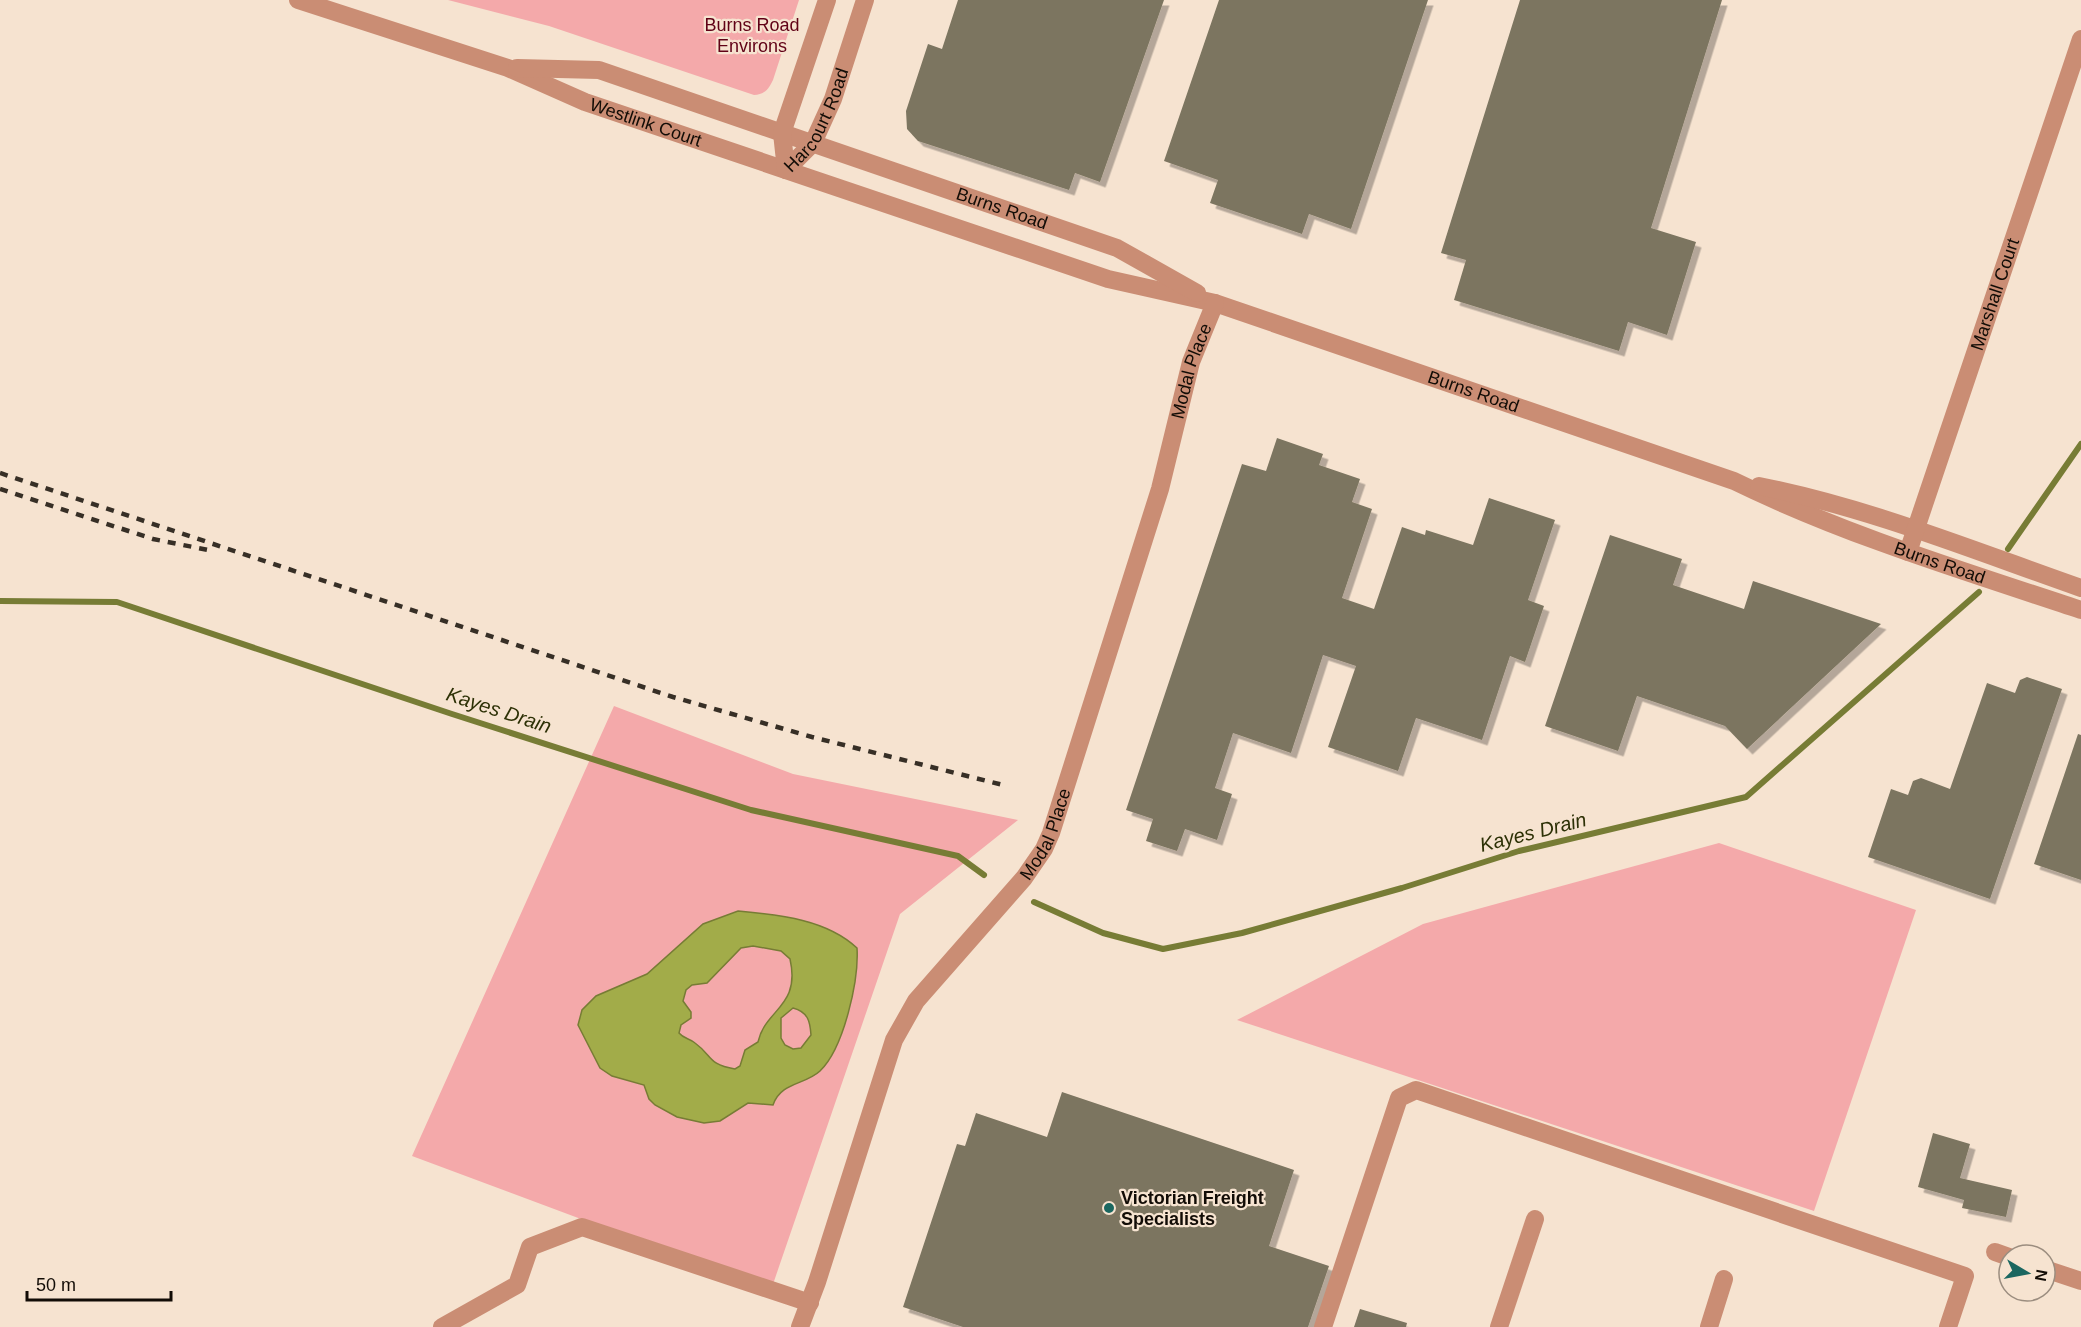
<svg xmlns="http://www.w3.org/2000/svg" width="2081" height="1327" font-family="Arial,sans-serif">
  <style>
    .green { fill: #f4a9aa }
    .water { fill: #a2ac49; stroke: #777c35; stroke-width: 1.5; fill-rule: evenodd }
    .lines { fill: none; stroke-linecap: round; stroke-linejoin: round }
    .stream { stroke: #777c35; stroke-width: 6 }
    .building { fill: #7c7560; filter: url(#shadow) }
    .minor { stroke: #ca8d74; stroke-width: 18 }
    .rail { stroke: #372f26; stroke-width: 4.5; stroke-dasharray: 8 8; stroke-linecap: butt }
    .poi-dot { fill: #1b6760; stroke: #f6e3d0; stroke-width: 2 }
    .labels { text-anchor: middle; dominant-baseline: central; stroke-width: 4.5; stroke-linejoin: round; paint-order: stroke }
    .park-label { font-size: 18px; fill: #600116; stroke: #f6e3d0 }
    .street-label { font-size: 18px; fill: #120c06; stroke: #f6e3d0 }
    .poi-label { font-size: 18px; font-weight: bold; fill: #120c06; stroke: #f6e3d0; text-anchor: start }
    .water-label { font-size: 20px; font-style: italic; fill: #2d3106; stroke: #f6e3d0 }
  </style>
  <defs>
    <filter id="shadow"><feDropShadow dx="5.5" dy="5.5" stdDeviation="0" flood-color="#0004"/></filter>
  </defs>
  <rect width="100%" height="100%" fill="#f6e3d0"/>
  <g class="green">
    <path d="M448,0H799L773,80C768,90 765,94 754,95L549,26Z"/>
    <polygon points="614,706 793,774 1018,820 900,914 771,1290 412,1156"/>
    <polygon points="1719,843 1916,910 1814,1211 1237,1020 1423,924"/>
  </g>
  <path class="water" d="M738,911C779,915 826,919 857,948C859,980 844,1048 820,1071C805,1085 781,1082 773,1105L748,1103L720,1121L704,1123L677,1117L655,1105L649,1099L644,1085L612,1076L600,1068L578,1025L582,1010L596,996L647,974L703,924ZM753,946L781,951L790,959C801,1007 765,1009 758,1042L745,1050L740,1066L735,1069C707,1064 713,1056 695,1043C689,1038 684,1039 679,1033L681,1025L691,1018V1012L683,1001L686,990L692,985L707,983L741,948ZM793,1008C808,1012 810,1021 811,1035L801,1048L793,1049L785,1045L781,1038V1018Z"/>
  <g class="lines">
    <g class="stream">
      <polyline points="2008,549 2081,444"/>
      <polyline points="0,601 117,602 452,714 751,810 958,856 984,875"/>
      <polyline points="1034,902 1103,933 1163,949 1242,933 1402,888 1519,851 1746,797 1979,592"/>
    </g>
  </g>
  <g class="building">
    <polygon points="958,0 1164,0 1100,182 1075,173 1069,190 918,141 907,129 906,111 928,44 942,49"/>
    <polygon points="1219,0 1428,0 1351,229 1309,214 1302,234 1210,203 1218,180 1164,161"/>
    <polygon points="1520,0 1722,0 1651,228 1696,242 1667,335 1628,322 1619,351 1454,300 1466,260 1441,253"/>
    <polygon points="1277,438 1323,454 1319,465 1360,479 1352,502 1372,509 1342,598 1374,609 1402,527 1425,535 1426,530 1473,545 1489,498 1555,520 1528,600 1544,606 1525,662 1510,656 1482,740 1416,718 1398,771 1328,747 1356,666 1323,655 1291,753 1233,733 1215,788 1232,794 1217,840 1185,829 1177,851 1146,841 1153,819 1126,810 1242,464 1266,471"/>
    <polygon points="1610,535 1682,559 1673,585 1744,609 1753,581 1881,624 1747,749 1725,726 1637,696 1618,751 1545,726"/>
    <polygon points="2027,677 2062,689 1990,899 1868,857 1891,789 1908,795 1913,781 1921,778 1950,789 1987,683 2015,693 2020,680"/>
    <polygon points="2078,734 2081,735 2081,880 2034,864"/>
    <polygon points="1062,1092 1294,1170 1269,1246 1329,1266 1308,1327 963,1327 903,1307 957,1144 965,1146 976,1113 1047,1137"/>
    <polygon points="1933,1133 1970,1144 1960,1178 2012,1190 2006,1217 1962,1208 1964,1200 1918,1187"/>
    <polygon points="1360,1309 1407,1323 1406,1327 1354,1327"/>
  </g>
  <g class="lines">
    <g class="minor">
      <path id="s1" d="M298,0L508,68L585,102L1108,279L1215,303L1734,481C1845,535 1964,571 2081,610"/>
      <path id="s2" d="M517,68L599,70L1117,248L1197,293"/>
      <path id="s3" d="M786,170L813,143L833,99L865,0"/>
      <polyline points="786,170 782,133 827,0"/>
      <path d="M1759,486C1870,508 1975,551 2081,588"/>
      <path id="s4" d="M1908,552L2081,39"/>
      <polyline points="1995,1252 2009,1257"/>
      <polyline points="2045,1269 2081,1281"/>
      <polyline points="442,1327 517,1285 530,1247 582,1227 810,1303"/>
      <path id="s5" d="M800,1327L817,1282L894,1040L916,1001L1024,878L1044,849L1051,833L1160,489L1191,362L1215,303"/>
      <polyline points="1323,1327 1399,1098 1416,1090 1965,1276 1948,1327"/>
      <polyline points="1499,1327 1535,1219"/>
      <polyline points="1709,1327 1724,1279"/>
    </g>
    <g class="rail">
      <polyline points="0,473 673,697 812,737 1003,785"/>
      <polyline points="0,489 153,539 213,551"/>
    </g>
  </g>
  <circle class="poi-dot" cx="1109" cy="1208" r="6"/>
  <g class="labels">
    <g class="park-label">
      <text x="752" y="25">Burns Road<tspan x="752" dy="21">Environs</tspan></text>
    </g>
    <g class="street-label">
      <text stroke="none"><textPath href="#s3" startOffset="60">Harcourt Road</textPath></text>
      <text stroke="none"><textPath href="#s1" startOffset="369">Westlink Court</textPath></text>
      <text stroke="none"><textPath href="#s2" startOffset="508">Burns Road</textPath></text>
      <text stroke="none"><textPath href="#s4" startOffset="272">Marshall Court</textPath></text>
      <text stroke="none"><textPath href="#s5" startOffset="1046">Modal Place</textPath></text>
      <text stroke="none"><textPath href="#s1" startOffset="1240">Burns Road</textPath></text>
      <text stroke="none"><textPath href="#s1" startOffset="1737">Burns Road</textPath></text>
      <text stroke="none"><textPath href="#s5" startOffset="560">Modal Place</textPath></text>
    </g>
    <g class="poi-label">
      <text x="1121" y="1198">Victorian Freight<tspan x="1121" dy="21">Specialists</tspan></text>
    </g>
    <g class="water-label">
      <text transform="translate(499 710) rotate(18)">Kayes Drain</text>
      <text transform="translate(1533 832) rotate(-14)">Kayes Drain</text>
    </g>
  </g>
  <g transform="translate(2027 1273) rotate(100)"><circle r="28" fill="#f6e3d0" stroke="#9b8d7f" stroke-width="1.5"/>
  <path d="M0-4.5L10 22L0 15L-10 22Z" fill="#1b6760"/>
  <text y="-9" font-size="16" font-weight="bold" text-anchor="middle" fill="#120c06">N</text>
  </g>
  <path d="M27 1291v9h144v-9" fill="none" stroke="#120c06" stroke-width="3"/>
  <text x="36" y="1291" font-size="18" fill="#120c06" stroke="#f6e3d0" stroke-width="4.5" paint-order="stroke">50 m</text>
</svg>
